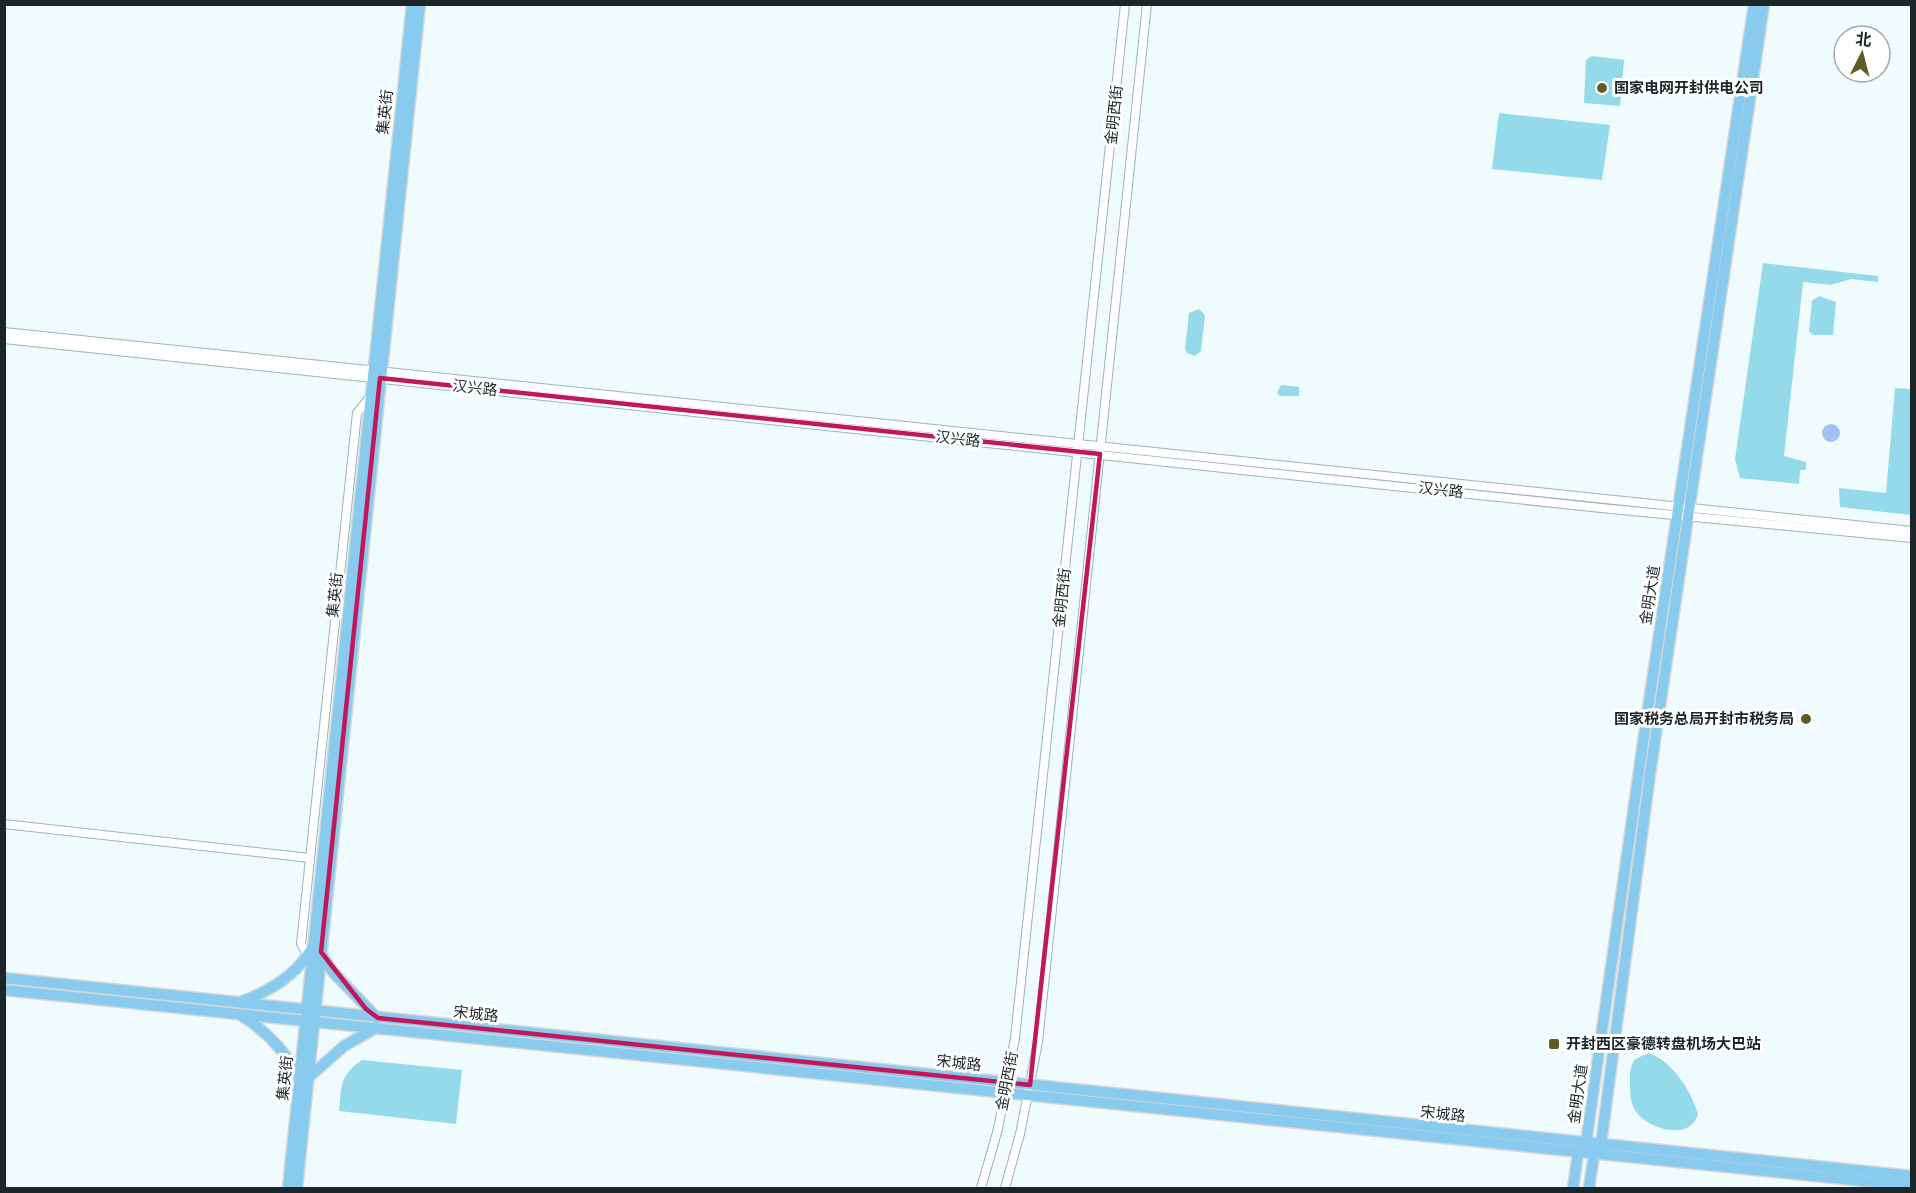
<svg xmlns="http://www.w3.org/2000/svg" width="1916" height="1193" font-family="'Work Sans','Noto Sans SC',sans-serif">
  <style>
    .green { fill: #95daea }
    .water { fill: #a1c1f5 }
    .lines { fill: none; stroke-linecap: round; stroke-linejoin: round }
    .minor-casing { stroke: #99b4ba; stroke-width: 10 }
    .major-casing { stroke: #d6d8d8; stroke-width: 13 }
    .minor { stroke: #fff; stroke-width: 8 }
    .major { stroke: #89cbef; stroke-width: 10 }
    .marked { fill: none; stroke: #c2185b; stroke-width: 4.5; stroke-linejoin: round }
    .poi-dot { fill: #625a26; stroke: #fff; stroke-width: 2 }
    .labels { text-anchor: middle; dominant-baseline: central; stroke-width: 6; stroke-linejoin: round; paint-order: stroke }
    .poi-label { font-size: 15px; font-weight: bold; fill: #1c2629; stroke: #fff; text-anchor: start }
    .street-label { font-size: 15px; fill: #1c2629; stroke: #fff }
  </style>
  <rect width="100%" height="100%" fill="#f0fbfe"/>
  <g class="green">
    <polygon points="1592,56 1624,60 1620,106 1584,103 1586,60"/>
    <polygon points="1499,113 1610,125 1602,180 1492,169"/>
    <polygon points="1763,263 1878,276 1878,282 1851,279 1831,285 1803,282 1784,456 1806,462 1806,470 1800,470 1799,484 1740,478 1735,459"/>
    <polygon points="1819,296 1836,302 1833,335 1813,335 1809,331 1812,301"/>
    <polygon points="1199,309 1205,315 1201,351 1195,356 1187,353 1185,349 1189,313"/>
    <polygon points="1281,385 1299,387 1299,396 1280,396 1277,393"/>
    <polygon points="1895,388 1911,389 1911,515 1840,507 1839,488 1886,493"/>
    <path d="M1649,1053C1673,1062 1691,1091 1698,1114C1691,1141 1650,1130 1637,1113C1631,1105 1630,1096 1630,1086C1630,1076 1629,1068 1635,1059Z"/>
    <path d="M362,1060L462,1070L456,1124L339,1111C342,1085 339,1076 362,1060Z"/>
  </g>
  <circle class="water" cx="1831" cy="433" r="9"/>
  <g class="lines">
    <g class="minor-casing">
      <g id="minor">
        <polyline points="4,332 1912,531"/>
        <polyline points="4,339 1601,508 1912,538"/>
        <polyline points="4,824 310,858"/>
        <polyline points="310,959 301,944 357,413 370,397"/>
        <polyline points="981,1188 998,1129 1015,1038 1125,4"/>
        <polyline points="1005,1188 1020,1134 1038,1042 1147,4"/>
      </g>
    </g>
    <g class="major-casing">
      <g id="major">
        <polyline points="321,953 332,971 377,1018"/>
        <polyline points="4,978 1912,1176"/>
        <polyline points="4,990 1912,1186"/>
        <path d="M240,1002C268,992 297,975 312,948"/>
        <path d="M242,1016C266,1031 286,1052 300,1078"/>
        <polyline points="308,1078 344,1046 374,1029"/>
        <polyline points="288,1188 412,4"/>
        <polyline points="297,1188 420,4"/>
        <polyline points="1573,1188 1578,1153 1586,1143 1647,715 1754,4"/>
        <polyline points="1589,1188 1594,1155 1601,1144 1650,774 1764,4"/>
      </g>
    </g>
    <use href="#minor" class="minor"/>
    <use href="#major" class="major"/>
  </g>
  <path class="marked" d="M380,378L1100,454L1030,1085L378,1018L366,1009L321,952Z"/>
  <g class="poi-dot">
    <circle cx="1602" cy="88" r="6"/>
    <circle cx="1806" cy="719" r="6"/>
    <rect x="1548" y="1038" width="12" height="12" rx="3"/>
  </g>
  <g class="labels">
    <g class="poi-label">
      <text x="1614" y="88">国家电网开封供电公司</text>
      <text x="1794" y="719" text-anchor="end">国家税务总局开封市税务局</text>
      <text x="1566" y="1044">开封西区豪德转盘机场大巴站</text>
    </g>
    <g class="street-label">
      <text transform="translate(385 112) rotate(-84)">集英街</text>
      <text transform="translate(1114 115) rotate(-84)">金明西街</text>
      <text transform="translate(475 388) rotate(6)">汉兴路</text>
      <text transform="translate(958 439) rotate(6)">汉兴路</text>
      <text transform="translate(1441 490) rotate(6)">汉兴路</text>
      <text transform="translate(335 595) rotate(-84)">集英街</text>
      <text transform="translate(1650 595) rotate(-81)">金明大道</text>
      <text transform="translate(1062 598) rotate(-84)">金明西街</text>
      <text transform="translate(476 1014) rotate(6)">宋城路</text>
      <text transform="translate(959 1063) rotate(6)">宋城路</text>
      <text transform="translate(285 1078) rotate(-84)">集英街</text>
      <text transform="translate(1007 1081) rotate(-79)">金明西街</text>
      <text transform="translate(1578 1094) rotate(-82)">金明大道</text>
      <text transform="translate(1443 1114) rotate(6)">宋城路</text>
    </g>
  </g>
  <rect width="1916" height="1193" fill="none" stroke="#1c2629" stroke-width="12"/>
  <g transform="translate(1862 54) rotate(6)"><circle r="28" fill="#ffffff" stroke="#a4a8a9" stroke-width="1.5"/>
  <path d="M0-4.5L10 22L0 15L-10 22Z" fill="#625a26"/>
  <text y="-9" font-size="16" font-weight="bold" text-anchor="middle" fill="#1c2629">北</text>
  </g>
</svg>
